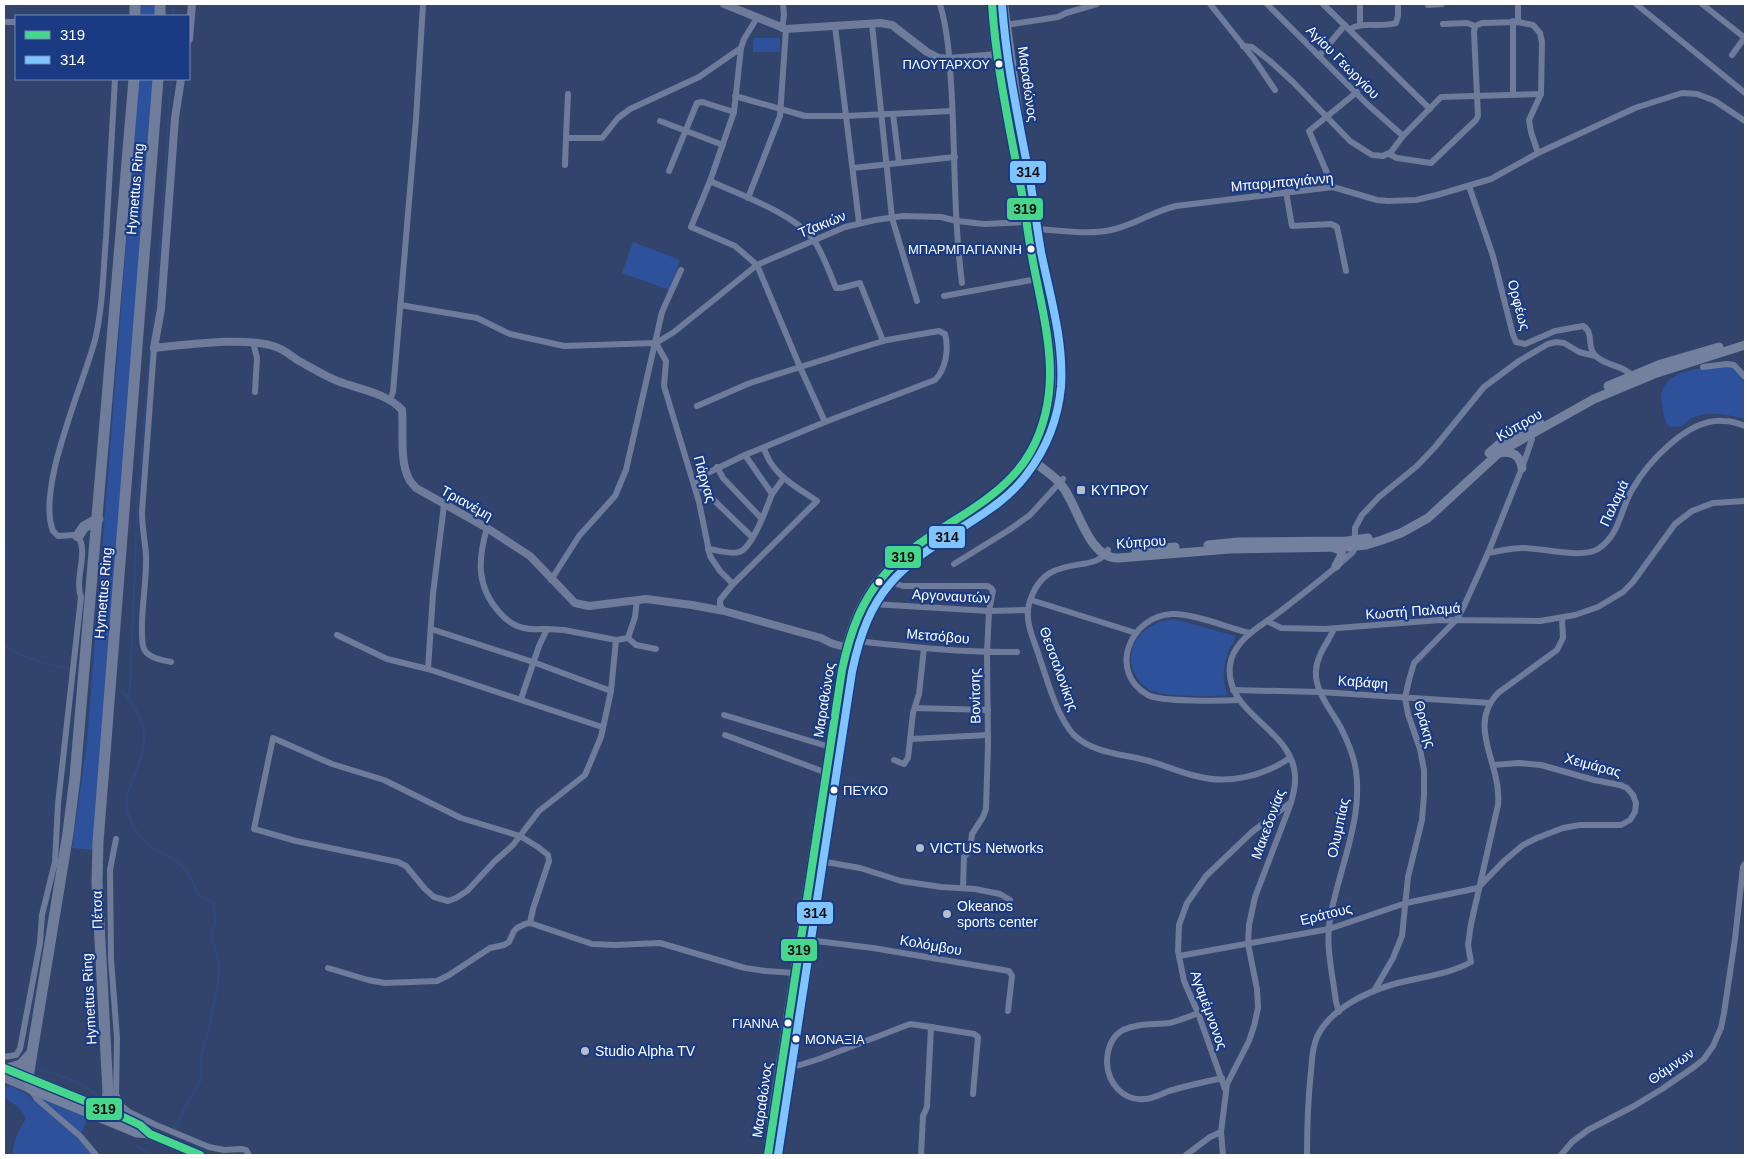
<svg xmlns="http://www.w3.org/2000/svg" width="1749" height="1159" font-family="Arial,sans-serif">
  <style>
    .green { fill: #2e519b }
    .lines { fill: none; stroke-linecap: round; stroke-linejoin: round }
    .stream { stroke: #30497d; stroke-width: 2 }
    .minor { stroke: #6e7b9a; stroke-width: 6 }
    .tertiary { stroke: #6e7b9a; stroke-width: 8 }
    .secondary { stroke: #73809e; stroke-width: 9 }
    .primary { stroke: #77849f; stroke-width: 10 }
    .motorway { stroke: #6f7d9a; stroke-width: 11 }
    .bus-1-casing { stroke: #1a3b84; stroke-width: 11 }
    .bus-2-casing { stroke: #1a3b84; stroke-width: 11 }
    .bus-1 { stroke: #46d78d; stroke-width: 8 }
    .bus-2 { stroke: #80c4ff; stroke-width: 8 }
    .bus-dot { fill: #fff; stroke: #1a3b84; stroke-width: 2 }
    .poi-dot { fill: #b7becc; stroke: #1a3b84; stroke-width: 2 }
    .labels { text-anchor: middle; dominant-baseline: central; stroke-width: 4.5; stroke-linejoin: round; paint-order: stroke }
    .bus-label { font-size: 13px; fill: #fff; stroke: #1a3b84; text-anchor: end }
    .street-label { font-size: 14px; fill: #fff; stroke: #1a3b84 }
    .poi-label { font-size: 14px; fill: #fff; stroke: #1a3b84; text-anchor: start }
    .line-badge { stroke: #1a3b84; stroke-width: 2 }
    .pale-badge-label { font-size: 14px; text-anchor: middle; font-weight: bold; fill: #111 }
  </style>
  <rect width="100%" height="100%" fill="#32446c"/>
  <g class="green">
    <rect x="141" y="4" width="15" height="12"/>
    <rect x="753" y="38" width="27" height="14"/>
    <polygon points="139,79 155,79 94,850 72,848 87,742"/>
    <polygon points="633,242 680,260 670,290 622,273"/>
    <path d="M1720,366C1724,366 1729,365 1732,366C1749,374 1745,404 1745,419C1725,414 1698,408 1682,426L1670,427C1664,421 1664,415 1662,406C1656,371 1695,369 1720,366Z"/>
    <path d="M1174,619L1235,636C1236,642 1231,645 1229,650C1224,660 1221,685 1228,694L1227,695C1210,697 1164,697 1150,690C1144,687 1138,680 1135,674C1121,645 1147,621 1174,619Z"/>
    <path d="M11,1086L26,1094L73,1133L92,1155H13C12,1144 19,1128 26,1119C23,1110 13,1102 4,1098V1087Z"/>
    <polygon points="38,1096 88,1118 81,1134"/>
  </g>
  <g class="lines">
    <g class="stream">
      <polyline points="173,16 173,4"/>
      <path d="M4,527C7,541 8,553 4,566"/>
      <path d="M4,645C24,659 47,664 70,669"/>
      <path d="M122,691C152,727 148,740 132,782C128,790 125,798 127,808C130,827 143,843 160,852C168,857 176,860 182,866C190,874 192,884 198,893C202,898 208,899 213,903L216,919L212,932V939L219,963L218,984L209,1028L201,1056V1080L183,1111L174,1131"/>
      <polyline points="128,698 130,689 138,492 161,232 171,79"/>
      <path d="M33,1069C52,1070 82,1083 97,1095"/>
      <polyline points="136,1145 151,1155"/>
      <polyline points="172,1148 173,1155"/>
    </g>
    <g class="minor">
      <path d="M940,4C949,35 950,67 952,99C955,160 954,222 962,283"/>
      <polyline points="1210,4 1254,59 1275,90"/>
      <polyline points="1267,4 1366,103 1403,136"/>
      <polyline points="1323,4 1430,109"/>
      <polyline points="1360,4 1360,25"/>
      <polyline points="1428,4 1428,5 1442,4"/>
      <polyline points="1636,4 1745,93"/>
      <polyline points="1702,4 1745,38"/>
      <polyline points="1513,21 1513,94"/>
      <polyline points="4,22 16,22"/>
      <polyline points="1518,22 1518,4"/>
      <polyline points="872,24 892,218 917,301"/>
      <polyline points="1443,24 1467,23 1475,26"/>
      <polyline points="1006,25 1058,17 1066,13 1097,4"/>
      <polyline points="835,26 859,222"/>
      <polyline points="1475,26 1482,23 1518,22 1533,25 1540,33 1542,42 1541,94 1529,120 1531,132 1538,153"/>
      <polyline points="782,29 784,15 783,4"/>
      <path d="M1350,29C1363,21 1381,28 1396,23L1398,16V4"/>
      <polyline points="1243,46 1252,47 1270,61 1293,82 1350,141 1372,155 1383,156 1391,152 1403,136 1441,97 1541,94"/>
      <polyline points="1732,55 1745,37"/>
      <polyline points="1319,56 1345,25"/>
      <polyline points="568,94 566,138 602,138 618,118 630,109 699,77 741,48 744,39 757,18"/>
      <polyline points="735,96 805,116 846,116 952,111"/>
      <polyline points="893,114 899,163"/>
      <polyline points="660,121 723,145"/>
      <polyline points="1389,154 1397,158 1431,163 1476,120 1478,116 1474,32 1475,26"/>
      <polyline points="565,165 566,138"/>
      <polyline points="853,168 955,157"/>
      <polyline points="669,171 697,103 702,102 734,112"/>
      <polyline points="710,181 734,112 741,48"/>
      <path d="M1469,186L1493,256L1513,335L1516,342L1525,344L1555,331L1583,326C1594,332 1587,346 1594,354C1603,366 1623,364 1634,377"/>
      <polyline points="1333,187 1309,131 1357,92"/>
      <polyline points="1286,192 1292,226 1331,224 1337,227 1346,271"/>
      <polyline points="748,198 780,116 786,29"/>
      <path d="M1035,229C1060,230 1090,236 1115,229C1136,224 1154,211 1176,206L1333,187L1377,200L1388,201L1416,200L1437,195L1491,179L1538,153L1635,108L1682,93L1697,94L1715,101L1745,121"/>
      <polyline points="944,296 1037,279"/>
      <polyline points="400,305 477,318 510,334 564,346 656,343"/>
      <polyline points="253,342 257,358 255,392"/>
      <polyline points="656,343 674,332 757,265 845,227 875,220 903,216 941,217 957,221 984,224 1026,222"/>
      <polyline points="656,343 666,361 664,386 699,502 710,556 720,571 733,584 720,600 720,605 724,611"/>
      <path d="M154,348L142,512C142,527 145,541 146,555C147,581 141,607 142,633C142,638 142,644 144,649C148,658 162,660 171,662"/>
      <polyline points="1703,367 1727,364 1734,365 1745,377"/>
      <polyline points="390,400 393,392 416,119 423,4"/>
      <path d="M697,406L750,383L857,349L887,340L939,331L945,334C949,349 946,369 935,380L825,422"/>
      <polyline points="717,467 723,478 762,519"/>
      <polyline points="772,494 783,479"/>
      <path d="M487,528C478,559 476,586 499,612C506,620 513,626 524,628C531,630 540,629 547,629"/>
      <path d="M752,537L693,480L745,455L825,422L800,367L757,265L735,246L691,227L710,181C740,195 793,213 813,239C823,253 829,272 836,288H841L860,283L883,341"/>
      <path d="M708,549C717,550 731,555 739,552C752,549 767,507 772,494L745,455"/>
      <path d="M1108,550C1094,577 1045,548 1029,604C1024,622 1035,642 1040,659C1048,682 1057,717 1074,735C1093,753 1121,754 1145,760C1162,764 1178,772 1196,776C1228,785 1263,776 1290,758"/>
      <path d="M1488,553C1500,551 1511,548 1523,548C1543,548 1581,559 1598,549C1620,535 1620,510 1632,490C1647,463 1688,418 1723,421C1730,421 1738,423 1745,426"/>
      <polyline points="954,564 1009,530 1030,515 1063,479"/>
      <polyline points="551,580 579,536 615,496 626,470 662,312 681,270"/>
      <polyline points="887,581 903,586 987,586 991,588 993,591 989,611 987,653 988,745 986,809 983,817 972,834 970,850 964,857 963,887"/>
      <path d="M733,584L817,501C795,486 772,475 764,448"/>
      <polyline points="1031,600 1136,633"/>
      <polyline points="872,604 989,611 1028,610"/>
      <polyline points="1267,621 1281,628 1325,629 1440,620 1540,621 1575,615 1598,607 1623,592 1633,582 1675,524 1692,511 1713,503 1745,501"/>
      <polyline points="431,629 533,662 611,691"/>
      <path d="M1334,629C1328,642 1317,655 1316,670C1314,691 1332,711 1341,728C1348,742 1354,756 1356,771C1363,821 1338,871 1330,919C1325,944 1333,977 1336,1002L1339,1012"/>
      <polyline points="337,635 387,659 428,669 602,727"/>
      <polyline points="628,638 636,645 656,649"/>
      <path d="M857,641C911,647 963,653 1017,652"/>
      <polyline points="428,669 433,594 444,505"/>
      <polyline points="1233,690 1320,692 1490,703"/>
      <polyline points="521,699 539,646 547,629 564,630 616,640 628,638 635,617 637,600"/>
      <path d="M1239,700C1222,701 1161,702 1148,695C1107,672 1130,616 1172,614C1192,613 1229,628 1250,633"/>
      <polyline points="915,708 988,710"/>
      <polyline points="724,715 830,747"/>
      <polyline points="725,735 827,773"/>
      <polyline points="910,739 988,735"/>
      <polyline points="894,760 904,764 908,758 913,713 919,694 924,648"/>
      <polyline points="116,839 110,870 111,959 117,1038 116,1094 122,1106 129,1112 156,1125 209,1147 224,1150 241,1149 246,1150 249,1155"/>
      <polyline points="820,861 860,868 901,881 941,887 975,889 1000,894 1010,900"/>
      <polyline points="530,923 533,909 549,861 548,855 538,847 520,836 461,818 384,780 332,764 273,738 254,829 296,841 398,862 406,866 425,889 434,897 448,901 456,898 467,891 495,861 513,845 539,811 585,775 601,737 611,691 616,640"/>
      <polyline points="808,940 873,948 1009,971 1012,976 1008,1011"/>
      <polyline points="1179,956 1329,929 1406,903 1478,888 1504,861 1523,845 1537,838 1563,828 1580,825 1621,825 1630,820 1635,812 1636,803 1633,795 1627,788 1620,785 1594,780 1541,765 1519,763 1493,765"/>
      <polyline points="328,968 368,980 385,983 437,981 449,975 490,948 504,945 509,942 514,931 517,928 525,924 530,923 592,944 615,945 660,943 745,968 766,971 795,973"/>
      <polyline points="1374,991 1393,958 1402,936 1408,877 1422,820 1424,795 1424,770 1420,749 1408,714 1405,698 1409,680 1414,663 1457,619 1464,606 1488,553 1522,468 1532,439 1531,432"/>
      <path d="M1198,1013C1188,1017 1179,1021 1169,1023C1154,1025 1137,1023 1123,1030C1111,1037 1107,1050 1107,1063C1108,1083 1123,1101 1144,1099C1153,1099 1161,1094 1169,1091C1186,1086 1204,1082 1222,1078"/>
      <polyline points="931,1027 974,1034 978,1037 973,1094"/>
      <path d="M4,1057L16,1055L20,1049L40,943L42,915L55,862L58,804L81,597C74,578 89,553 78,536L74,535L58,536L53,531C36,489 83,385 95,340C103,307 103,272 106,238C109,185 112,132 115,79"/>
      <polyline points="787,1066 800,1065 819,1059 910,1024 931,1027 927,1107 923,1116 921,1155"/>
      <polyline points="30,1089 37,1099 80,1136 96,1155"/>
      <polyline points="1225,1089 1198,1013 1184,981 1178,951 1179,925 1187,903 1206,876 1252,832 1290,803"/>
      <polyline points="1186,1155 1210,1137 1221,1132"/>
      <path d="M1223,1155L1221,1132L1227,1084L1249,1041L1254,1026L1258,1008L1257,989L1248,944L1249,925L1255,897L1291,803C1293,794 1296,785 1295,776C1293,728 1224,715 1230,665C1231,656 1236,648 1242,641C1252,630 1266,622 1278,613C1303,594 1329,574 1353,552L1355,547V528L1362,515L1379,497L1417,466L1435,447L1484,387L1519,361L1548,344L1556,342L1564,343L1579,352L1595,356"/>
      <path d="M1307,1155C1307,1127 1308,1099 1311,1071C1312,1060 1312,1048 1317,1037C1330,1009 1366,992 1394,984C1419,977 1448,975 1471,962L1468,945L1471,924L1498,805C1499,794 1498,785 1495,774C1488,746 1474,718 1498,693L1557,650L1563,638L1562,618"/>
      <polyline points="1561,1155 1572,1142 1588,1130 1634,1106 1662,1089 1694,1067 1704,1059 1713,1046 1721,1028 1724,1013 1735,939 1743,867 1745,864"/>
    </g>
    <g class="tertiary">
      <polyline points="724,4 786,29 880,23 892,25 927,52 939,58 949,59 1009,54"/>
      <polyline points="189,39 192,4"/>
      <path d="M181,79L175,118L161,309L154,348C186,345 247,336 276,347C285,350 291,356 299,361C312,368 326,377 340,382C360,389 388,394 402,410C404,431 399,460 409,479C410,482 414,485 416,488L487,528L530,556L575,603L589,606L646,599L692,605L724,611L821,638L831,643L851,649"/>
      <polyline points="8,1069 28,1077"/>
      <polyline points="4,1078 30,1089"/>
    </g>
    <g class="secondary">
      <polyline points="1608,386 1661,364 1719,347"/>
      <polyline points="1489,453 1498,445 1540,423"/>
      <path d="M1499,453C1512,450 1520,455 1522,468"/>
      <path d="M1031,457C1038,468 1054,474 1062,486C1078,505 1088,560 1119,558L1230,549L1346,547L1366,545L1382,540L1401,533L1428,518L1501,451L1594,399L1654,374L1745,345"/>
      <polyline points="1208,545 1238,542 1347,541 1368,538"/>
      <polyline points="1334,548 1340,550 1342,555 1336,566"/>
      <polyline points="1136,551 1175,547"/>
      <polyline points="150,1134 137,1133 30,1089 28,1077 119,1115 140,1125 150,1134 200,1155"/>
    </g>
    <g class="primary">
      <polyline points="1003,4 1030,203"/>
      <polyline points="1033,222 1047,296"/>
      <path d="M973,518C1033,480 1066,430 1058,357"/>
      <path d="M807,942C819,866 830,790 844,714C852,672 855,628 879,591C897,563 926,546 954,529"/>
      <path d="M768,1155L773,1116L842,670C852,615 871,577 918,544C968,508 1016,494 1041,430C1064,371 1042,310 1031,251C1027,226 1024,201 1019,176C1008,119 995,62 992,4"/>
    </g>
    <g class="motorway">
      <polyline points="135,4 135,16"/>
      <polyline points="160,4 160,16"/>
      <polyline points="78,536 84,527 98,519"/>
      <polyline points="7,1069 21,1065 31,1054"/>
      <polyline points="28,1077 68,833 75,777 134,79"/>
      <polyline points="105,1109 108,1093 97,883 98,842 158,79"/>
    </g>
    <g class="bus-1-casing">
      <g id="bus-1">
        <polyline points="4,1068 119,1115 140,1125 150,1134 200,1155"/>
        <path d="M768,1155L842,670C860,586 889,561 960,517C987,500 1015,480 1031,451C1067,385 1043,320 1031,251C1027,229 1025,206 1020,184C1009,124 996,65 992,4"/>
      </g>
    </g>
    <g class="bus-2-casing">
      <path id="bus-2" d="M778,1155L852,672C869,590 898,568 966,525C988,511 1011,496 1027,474C1046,449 1058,419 1061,387C1064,341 1050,296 1041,252C1037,228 1034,204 1030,180C1019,122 1006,63 1002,4"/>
    </g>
    <use href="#bus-1" class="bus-1"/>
    <use href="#bus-2" class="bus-2"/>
  </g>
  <g class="bus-dot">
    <circle cx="999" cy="64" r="4.5"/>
    <circle cx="1031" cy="249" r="4.5"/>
    <circle cx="879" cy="582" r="4.5"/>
    <circle cx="834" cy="790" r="4.5"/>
    <circle cx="788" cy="1023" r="4.5"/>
    <circle cx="796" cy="1039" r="4.5"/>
  </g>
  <g class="poi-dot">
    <rect x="1076" y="485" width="10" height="10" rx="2.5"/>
    <circle cx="920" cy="848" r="5"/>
    <circle cx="947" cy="914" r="5"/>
    <circle cx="585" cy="1051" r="5"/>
  </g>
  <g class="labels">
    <g class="bus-label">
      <text x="990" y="64">ΠΛΟΥΤΑΡΧΟΥ</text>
      <text x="1022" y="249">ΜΠΑΡΜΠΑΓΙΑΝΝΗ</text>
      <text x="843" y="790" text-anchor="start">ΠΕΥΚΟ</text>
      <text x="779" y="1023">ΓΙΑΝΝΑ</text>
      <text x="805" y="1039" text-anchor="start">ΜΟΝΑΞΙΑ</text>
    </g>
    <g class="street-label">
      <text transform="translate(1343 62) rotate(45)">Αγίου Γεωργίου</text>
      <text transform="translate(1028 84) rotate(82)">Μαραθώνος</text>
      <text transform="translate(1282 182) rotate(-5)">Μπαρμπαγιάννη</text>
      <text transform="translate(135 189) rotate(-85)">Hymettus Ring</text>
      <text transform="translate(822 224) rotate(-22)">Τζακιών</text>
      <text transform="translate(1519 305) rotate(75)">Ορφέως</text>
      <text transform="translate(1519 425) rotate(-30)">Κύπρου</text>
      <text transform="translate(705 479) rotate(74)">Πάργας</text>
      <text transform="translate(467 503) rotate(29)">Τριανέμη</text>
      <text transform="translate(1614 503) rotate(-65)">Παλαμά</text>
      <text transform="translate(1141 542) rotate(-4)">Κύπρου</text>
      <text transform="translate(103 593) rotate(-85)">Hymettus Ring</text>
      <text transform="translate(951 596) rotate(3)">Αργοναυτών</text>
      <text transform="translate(1413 611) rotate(-4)">Κωστή Παλαμά</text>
      <text transform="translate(938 636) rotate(5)">Μετσόβου</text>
      <text transform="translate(1059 669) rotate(70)">Θεσσαλονίκης</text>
      <text transform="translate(1363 682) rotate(4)">Καβάφη</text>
      <text transform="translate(975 696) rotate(-91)">Βονίτσης</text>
      <text transform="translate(824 700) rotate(-81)">Μαραθώνος</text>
      <text transform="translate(1425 724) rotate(75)">Θράκης</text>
      <text transform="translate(1593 765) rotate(15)">Χειμάρας</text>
      <text transform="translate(1268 824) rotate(-70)">Μακεδονίας</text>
      <text transform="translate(1338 828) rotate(-78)">Ολυμπίας</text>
      <text transform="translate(97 910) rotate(-91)">Πέτσα</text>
      <text transform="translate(1326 914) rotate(-14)">Εράτους</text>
      <text transform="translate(931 945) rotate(10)">Κολόμβου</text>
      <text transform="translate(89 999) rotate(-93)">Hymettus Ring</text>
      <text transform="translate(1209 1010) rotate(70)">Αγαμέμνονος</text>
      <text transform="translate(1671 1066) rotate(-35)">Θάμνων</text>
      <text transform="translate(762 1100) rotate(-82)">Μαραθώνος</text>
    </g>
    <g class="poi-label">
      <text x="1091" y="490">ΚΥΠΡΟΥ</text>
      <text x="930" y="848">VICTUS Networks</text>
      <text x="957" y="906">Okeanos<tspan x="957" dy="16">sports center</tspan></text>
      <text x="595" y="1051">Studio Alpha TV</text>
    </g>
  </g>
  <g class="line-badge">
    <rect x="1009" y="160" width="38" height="24" rx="5" fill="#80c4ff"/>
    <rect x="1006" y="197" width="38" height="24" rx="5" fill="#46d78d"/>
    <rect x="928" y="525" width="38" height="24" rx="5" fill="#80c4ff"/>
    <rect x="884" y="545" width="38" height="24" rx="5" fill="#46d78d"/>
    <rect x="796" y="901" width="38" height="24" rx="5" fill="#80c4ff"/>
    <rect x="780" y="938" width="38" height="24" rx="5" fill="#46d78d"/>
    <rect x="85" y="1097" width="38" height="24" rx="5" fill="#46d78d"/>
  </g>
  <g class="pale-badge-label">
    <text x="1028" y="177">314</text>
    <text x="1025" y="214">319</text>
    <text x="947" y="542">314</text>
    <text x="903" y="562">319</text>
    <text x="815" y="918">314</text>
    <text x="799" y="955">319</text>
    <text x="104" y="1114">319</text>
  </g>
  <rect width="1749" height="1159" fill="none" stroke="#ffffff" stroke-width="10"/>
  <rect x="15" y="15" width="175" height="65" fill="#1a3b84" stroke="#7689b5"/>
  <rect x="25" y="31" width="25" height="8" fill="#46d78d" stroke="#7689b5"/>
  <text x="60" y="40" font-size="15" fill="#ffffff">319</text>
  <rect x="25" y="56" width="25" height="8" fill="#80c4ff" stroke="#7689b5"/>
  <text x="60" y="65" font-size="15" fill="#ffffff">314</text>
</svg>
